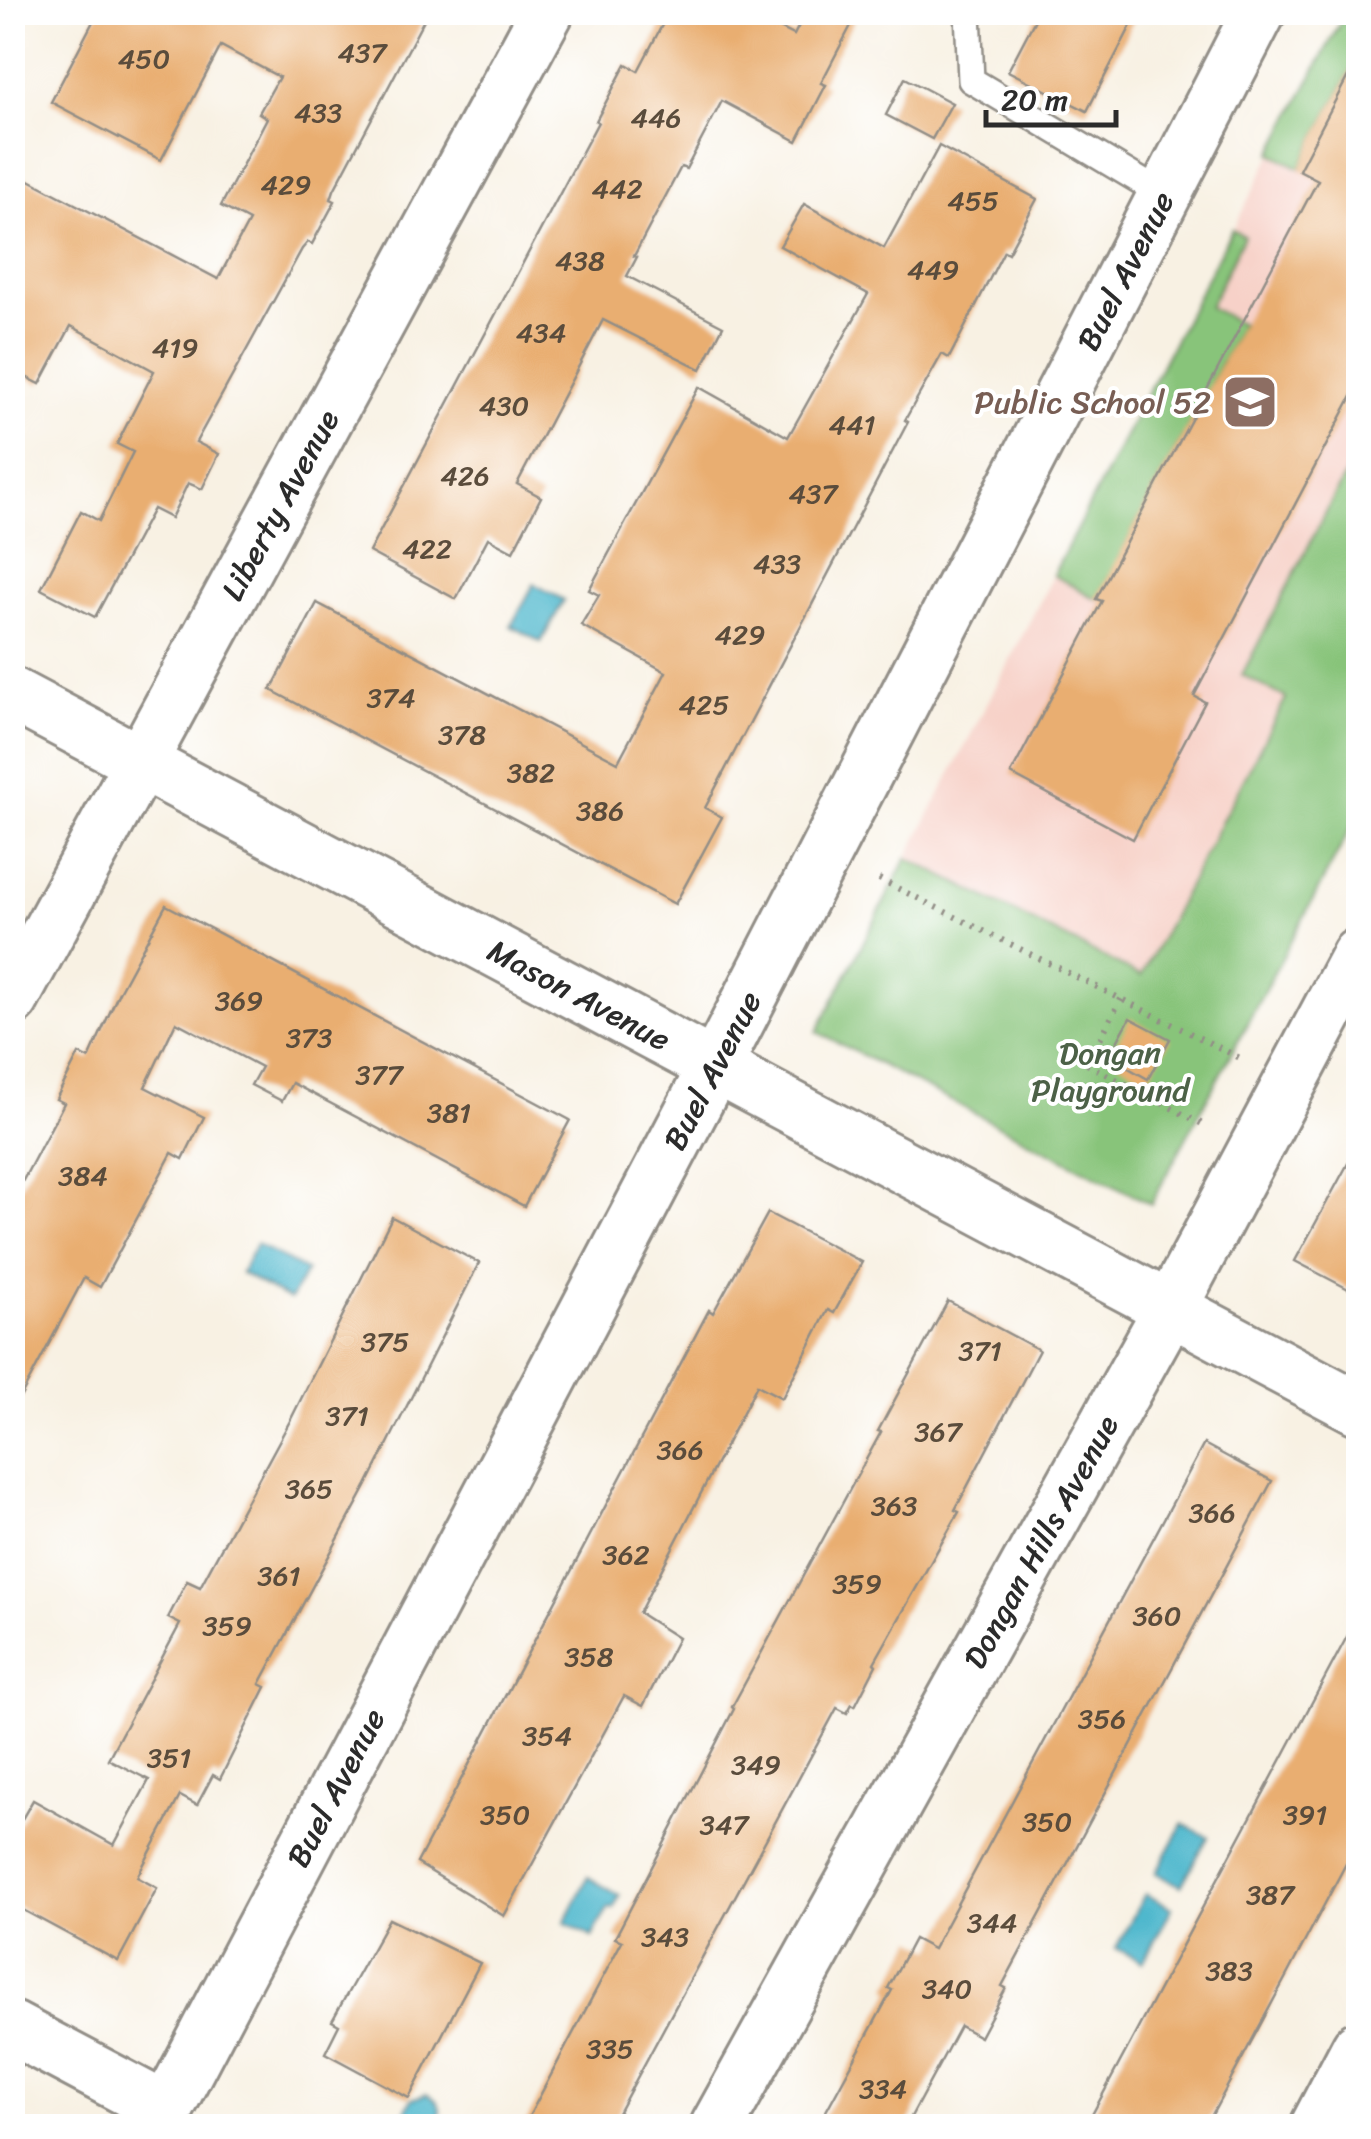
<svg xmlns="http://www.w3.org/2000/svg" width="1371" height="2139" font-family="Sriracha,sans-serif">
  <style>
    .built { fill: #f7d1c8 }
    .green { fill: #88c47a; stroke: #5a7852; stroke-width: 2.5 }
    .water { fill: #50b8cd; stroke: #3e727c; stroke-width: 2.5 }
    .building { fill: #e9ae71 }
    .lines { fill: none; stroke-linecap: round; stroke-linejoin: round }
    .service-casing { stroke: #928e87; stroke-width: 30 }
    .minor-casing { stroke: #928e87; stroke-width: 58 }
    .path { stroke: #928e87; stroke-width: 6; stroke-dasharray: 2.5 8; stroke-linecap: butt }
    .service { stroke: #fff; stroke-width: 25 }
    .minor { stroke: #fff; stroke-width: 52 }
    .labels { text-anchor: middle; dominant-baseline: central; stroke-width: 8; stroke-linejoin: round; paint-order: stroke }
    .number-label { font-size: 28px; fill: #5a4c3c }
    .street-label { font-size: 32px; fill: #2b2b2b; stroke: #fff }
    .education-label { font-size: 32px; fill: #785e54; stroke: #fff; text-anchor: end }
    .park-label { font-size: 32px; fill: #4c6147; stroke: #fff }
  </style>
  <rect width="100%" height="100%" fill="#fff"/>
  <filter id="ink" filterUnits="userSpaceOnUse"><feTurbulence type="fractalNoise" baseFrequency=".01" numOctaves="2"/><feDisplacementMap in="SourceGraphic" scale="20" xChannelSelector="R" yChannelSelector="G"/><feConvolveMatrix kernelMatrix="1 2 1 2 8 2 1 2 1" color-interpolation-filters="sRGB"/></filter>
  <filter id="wash" filterUnits="userSpaceOnUse"><feTurbulence type="fractalNoise" baseFrequency=".0048" numOctaves="4" result="noise"/><feDisplacementMap in="SourceGraphic" scale="40" xChannelSelector="R" yChannelSelector="G"/><feGaussianBlur stdDeviation="2.25" result="paint"/><feColorMatrix in="noise" values="0 0 0 0 0 0 0 0 0 0 0 0 0 0 0 0 0 1.4 0 .05"/><feComposite in="paint" operator="in"/></filter>
  <g filter="url(#wash)">
    <rect width="100%" height="100%" fill="#f8f1e3"/>
    <polygon class="built" points="1345,13 1358,13 1358,815 1202,858 1141,976 907,858"/>
    <g class="green">
      <polygon points="1345,13 1358,13 1358,57 1300,168 1272,153"/>
      <polygon points="1232,229 1244,236 1209,307 1242,324 1097,599 1053,575"/>
      <polygon points="1358,450 1358,815 1151,1204 817,1032 907,858 1141,976 1286,698 1242,675"/>
    </g>
    <g class="water">
      <polygon points="534,584 564,600 541,642 511,626"/>
      <polygon points="256,1244 306,1271 290,1300 241,1273"/>
      <polygon points="1183,1824 1208,1837 1181,1886 1156,1873"/>
      <polygon points="588,1877 620,1896 613,1909 609,1907 592,1937 565,1922"/>
      <polygon points="1145,1894 1172,1908 1143,1962 1116,1948"/>
      <path d="M426,2094C442,2100 443,2112 436,2126H397L412,2099Z"/>
    </g>
    <g id="blocks">
      <g class="building">
        <polygon points="98,12 428,12 334,190 331,199 335,201 312,244 308,242 302,249 196,442 219,454 202,489 188,483 171,518 153,509 95,617 41,589 81,511 99,521 133,452 117,444 154,371 71,326 40,384 12,370 12,171 218,279 249,221 221,206 267,118 259,113 279,77 221,46 161,160 51,102"/>
        <polygon points="669,12 748,12 794,35 806,12 858,12 821,83 826,85 797,141 722,101 686,169 681,167 634,256 637,257 627,276 723,326 701,369 603,320 517,484 541,497 513,551 488,538 456,599 369,552 598,122 596,121 626,64 638,71"/>
        <polygon points="1039,12 1138,12 1087,111 1008,71"/>
        <polygon points="1358,57 1358,385 1194,696 1205,702 1133,839 1011,774 1102,601 1096,599 1318,180 1299,170"/>
        <polygon points="905,78 952,103 932,139 886,115"/>
        <polygon points="939,146 1037,199 1008,253 1004,251 949,358 942,354 905,420 908,422 705,808 722,817 675,904 271,690 317,603 618,762 666,672 581,625 599,595 589,590 699,387 788,437 868,294 780,246 804,204 884,248"/>
        <polygon points="166,905 570,1120 524,1206 292,1083 282,1101 251,1085 261,1067 176,1022 145,1087 204,1117 183,1159 172,1153 100,1287 84,1278 12,1413 12,1201 64,1103 56,1099 79,1054 89,1059 119,992"/>
        <polygon points="1130,1018 1170,1039 1148,1079 1109,1057"/>
        <polygon points="1358,1145 1358,1294 1295,1261"/>
        <polygon points="768,1213 862,1262 834,1313 828,1310 782,1398 757,1385 639,1613 678,1638 643,1706 624,1696 504,1916 417,1863 709,1310 713,1313"/>
        <polygon points="392,1217 479,1263 367,1485 260,1684 266,1687 220,1779 213,1775 197,1805 180,1796 137,1877 157,1888 118,1961 12,1904 12,1836 33,1800 114,1845 149,1780 108,1759 180,1624 168,1618 187,1581 200,1587 291,1419"/>
        <polygon points="948,1301 1039,1350 955,1510 959,1512 874,1663 876,1665 855,1706 852,1704 847,1713 837,1708 611,2126 524,2126 622,1941 615,1938 734,1709 732,1707 881,1432 878,1431"/>
        <polygon points="1204,1444 1272,1481 1002,1986 1006,1988 980,2037 960,2026 906,2126 818,2126 892,1990 888,1988 914,1939 933,1949"/>
        <polygon points="1358,1616 1358,1841 1288,1973 1206,2126 1086,2126"/>
        <polygon points="389,1919 480,1963 409,2098 325,2053 339,2025 332,2021"/>
      </g>
    </g>
  </g>
  <g filter="url(#ink)">
    <use href="#blocks" fill-opacity="0" stroke="#928e87" stroke-width="2.5"/>
    <g class="lines">
      <g class="service-casing">
        <polyline id="service" points="968,12 971,80 1164,195"/>
      </g>
      <g class="minor-casing">
        <g id="minor">
          <path id="s1" d="M12,694L1358,1408"/>
          <path id="s2" d="M12,999L547,12"/>
          <polyline points="12,2028 167,2110"/>
          <path id="s3" d="M158,2126L715,1066L1259,12"/>
          <path id="s4" d="M717,2126L1171,1307L1358,955"/>
          <polyline points="1317,2126 1358,2048"/>
        </g>
      </g>
      <g class="path">
        <polyline points="879,879 1244,1060"/>
        <polyline points="1121,999 1087,1064 1208,1127"/>
      </g>
      <use href="#service" class="service"/>
      <use href="#minor" class="minor"/>
    </g>
  </g>
  <defs>
    <g id="school-square" transform="scale(2.875)"><rect x="-9" y="-9" width="18" height="18" rx="4" fill="#8d6e63" stroke="#fff"/><path d="M0-5L7-2L0 1L-7-2ZM-4 1L0 2.5L4 1V4Q0 6-4 4Z" fill="#fff"/></g>
  </defs>
  <g fill-rule="evenodd">
    <use href="#school-square" x="1250" y="402"/>
  </g>
  <g class="labels">
    <g class="number-label">
      <text x="362" y="52">437</text>
      <text x="144" y="58">450</text>
      <text x="318" y="112">433</text>
      <text x="656" y="117">446</text>
      <text x="286" y="184">429</text>
      <text x="617" y="188">442</text>
      <text x="973" y="200">455</text>
      <text x="580" y="260">438</text>
      <text x="933" y="269">449</text>
      <text x="541" y="332">434</text>
      <text x="175" y="347">419</text>
      <text x="504" y="405">430</text>
      <text x="852" y="424">441</text>
      <text x="465" y="475">426</text>
      <text x="813" y="493">437</text>
      <text x="427" y="548">422</text>
      <text x="777" y="563">433</text>
      <text x="740" y="634">429</text>
      <text x="391" y="697">374</text>
      <text x="704" y="704">425</text>
      <text x="462" y="734">378</text>
      <text x="531" y="772">382</text>
      <text x="600" y="810">386</text>
      <text x="239" y="1000">369</text>
      <text x="309" y="1037">373</text>
      <text x="379" y="1074">377</text>
      <text x="449" y="1112">381</text>
      <text x="83" y="1175">384</text>
      <text x="385" y="1341">375</text>
      <text x="980" y="1350">371</text>
      <text x="347" y="1415">371</text>
      <text x="938" y="1431">367</text>
      <text x="680" y="1449">366</text>
      <text x="309" y="1488">365</text>
      <text x="894" y="1505">363</text>
      <text x="1212" y="1512">366</text>
      <text x="626" y="1554">362</text>
      <text x="279" y="1575">361</text>
      <text x="857" y="1583">359</text>
      <text x="1157" y="1615">360</text>
      <text x="227" y="1625">359</text>
      <text x="589" y="1656">358</text>
      <text x="1102" y="1718">356</text>
      <text x="547" y="1735">354</text>
      <text x="169" y="1757">351</text>
      <text x="756" y="1764">349</text>
      <text x="505" y="1814">350</text>
      <text x="1305" y="1814">391</text>
      <text x="1047" y="1821">350</text>
      <text x="724" y="1824">347</text>
      <text x="1270" y="1894">387</text>
      <text x="992" y="1922">344</text>
      <text x="665" y="1936">343</text>
      <text x="1229" y="1970">383</text>
      <text x="947" y="1988">340</text>
      <text x="610" y="2048">335</text>
      <text x="883" y="2088">334</text>
    </g>
    <g class="street-label">
      <text stroke="none"><textPath href="#s3" startOffset="2092">Buel Avenue</textPath></text>
      <text stroke="none"><textPath href="#s2" startOffset="562">Liberty Avenue</textPath></text>
      <text stroke="none"><textPath href="#s1" startOffset="642">Mason Avenue</textPath></text>
      <text stroke="none"><textPath href="#s3" startOffset="1192">Buel Avenue</textPath></text>
      <text stroke="none"><textPath href="#s4" startOffset="668">Dongan Hills Avenue</textPath></text>
      <text stroke="none"><textPath href="#s3" startOffset="382">Buel Avenue</textPath></text>
    </g>
    <g class="education-label">
      <text x="1211" y="402">Public School 52</text>
    </g>
    <g class="park-label">
      <text x="1110" y="1053">Dongan<tspan x="1110" dy="37">Playground</tspan></text>
    </g>
  </g>
  <rect width="1371" height="2139" fill="none" stroke="#fff" stroke-width="50"/>
  <path d="M986 110v15h130v-15" fill="none" stroke="#2b2b2b" stroke-width="5"/>
  <text x="1001" y="110" font-size="30" fill="#2b2b2b" stroke="#ffffff" stroke-width="8" paint-order="stroke">20 m</text>
</svg>
